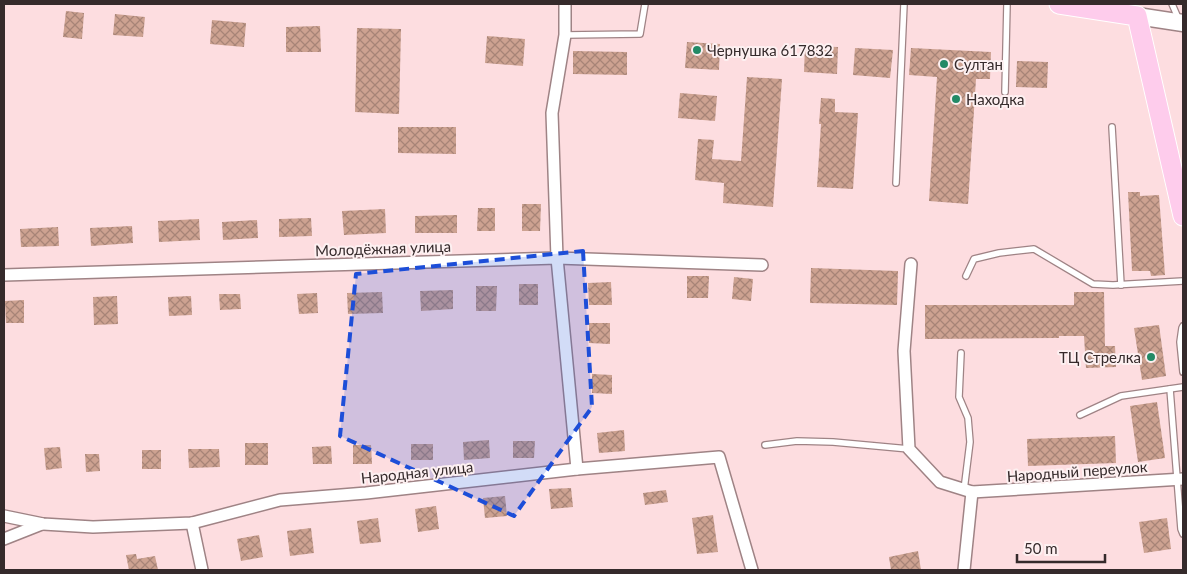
<svg xmlns="http://www.w3.org/2000/svg" width="1187" height="574" font-family="Lato,sans-serif">
  <style>
    .building { fill: url(#building-cross-hatch) }
    .lines { fill: none; stroke-linecap: round; stroke-linejoin: round }
    .service-casing { stroke: #9f8385; stroke-width: 8 }
    .minor-casing { stroke: #9f8385; stroke-width: 14 }
    .secondary-casing { stroke: #9f8385; stroke-width: 19 }
    .primary-casing { stroke: #fff; stroke-width: 21 }
    .service { stroke: #fff; stroke-width: 5.5 }
    .minor { stroke: #fff; stroke-width: 11 }
    .secondary { stroke: #fff; stroke-width: 16 }
    .primary { stroke: #feccec; stroke-width: 19 }
    .marked { fill: #1d4ed8; fill-opacity: 0.2; stroke: #1d4ed8; stroke-width: 4; stroke-dasharray: 10 6; stroke-linejoin: round }
    .poi-dot { fill: #238a66; stroke: #fdf0f1; stroke-width: 2 }
    .labels { text-anchor: middle; dominant-baseline: central; stroke-width: 4; stroke-linejoin: round; paint-order: stroke }
    .poi-label { font-size: 15px; fill: #352a2b; stroke: #fdf0f1; text-anchor: start }
    .street-label { font-size: 15px; fill: #352a2b; stroke: #fdf0f1 }
  </style>
  <defs>
    <pattern id="building-cross-hatch" width="8" height="8" patternUnits="userSpaceOnUse" patternTransform="scale(1.25)"><rect width="8" height="8" fill="#cda291"/><path d="M0 0l8 8M0 8l8-8" fill="none" stroke="#a78477"/></pattern>
  </defs>
  <rect width="100%" height="100%" fill="#fddde0"/>
  <g class="building">
    <polygon points="66,11 84,13 82,39 63,37"/>
    <polygon points="115,14 145,17 143,37 113,35"/>
    <polygon points="212,20 246,23 244,47 210,44"/>
    <polygon points="320,26 321,52 286,52 286,27"/>
    <polygon points="357,28 401,29 399,114 355,112"/>
    <polygon points="487,36 525,39 523,66 485,63"/>
    <polygon points="687,42 720,44 719,70 685,68"/>
    <polygon points="805,46 838,47 837,74 804,72"/>
    <polygon points="855,48 893,50 890,78 853,75"/>
    <polygon points="911,48 991,52 990,79 976,79 968,204 929,201 937,77 909,75"/>
    <polygon points="573,51 627,52 627,75 573,74"/>
    <polygon points="1017,61 1048,62 1047,88 1016,87"/>
    <polygon points="747,77 782,79 773,207 723,203 724,183 695,180 698,139 714,140 712,159 741,161"/>
    <polygon points="680,93 717,96 715,121 678,118"/>
    <polygon points="821,98 835,99 835,112 858,113 853,189 817,187 821,124 819,124"/>
    <polygon points="398,127 456,127 456,154 398,153"/>
    <polygon points="1128,192 1140,192 1140,196 1159,195 1165,275 1151,276 1150,271 1132,271"/>
    <polygon points="522,204 541,204 540,231 522,231"/>
    <polygon points="478,208 495,208 495,231 477,231"/>
    <polygon points="385,209 386,233 344,235 342,211"/>
    <polygon points="457,215 457,233 415,233 415,216"/>
    <polygon points="311,218 312,236 279,237 279,219"/>
    <polygon points="199,219 200,240 159,242 158,221"/>
    <polygon points="257,220 258,238 223,240 222,222"/>
    <polygon points="132,226 133,243 91,246 90,228"/>
    <polygon points="58,227 59,246 21,247 20,229"/>
    <polygon points="811,268 898,271 897,305 810,303"/>
    <polygon points="687,276 709,276 708,298 687,298"/>
    <polygon points="734,277 753,279 751,301 732,299"/>
    <polygon points="611,282 612,305 589,305 588,283"/>
    <rect x="519" y="284" width="19" height="21"/>
    <polygon points="476,286 497,286 496,311 476,311"/>
    <polygon points="453,290 453,309 421,311 420,291"/>
    <polygon points="382,292 383,313 348,314 347,293"/>
    <polygon points="1074,292 1104,292 1105,346 1115,346 1116,367 1086,368 1084,336 1059,336 1059,338 925,339 925,305 1074,305"/>
    <polygon points="317,293 318,313 299,314 297,294"/>
    <polygon points="219,294 240,294 241,309 220,310"/>
    <polygon points="117,296 118,324 94,325 93,297"/>
    <polygon points="191,296 192,315 169,316 168,297"/>
    <polygon points="24,300 24,323 6,323 5,301"/>
    <polygon points="589,323 610,323 610,344 589,343"/>
    <polygon points="1159,325 1166,376 1142,380 1134,328"/>
    <polygon points="592,374 612,375 612,394 592,393"/>
    <polygon points="1157,402 1165,458 1138,462 1130,406"/>
    <polygon points="624,430 625,451 599,453 597,433"/>
    <polygon points="1115,436 1116,463 1028,466 1027,439"/>
    <polygon points="489,440 490,458 464,460 463,442"/>
    <polygon points="513,441 535,441 534,458 513,458"/>
    <rect x="245" y="443" width="23" height="22"/>
    <rect x="411" y="444" width="22" height="16"/>
    <polygon points="353,445 371,445 372,464 353,464"/>
    <polygon points="331,446 332,464 313,464 312,447"/>
    <polygon points="60,447 62,468 46,470 44,448"/>
    <polygon points="188,449 219,449 220,467 189,468"/>
    <rect x="142" y="450" width="19" height="19"/>
    <polygon points="85,454 99,454 100,471 86,472"/>
    <polygon points="571,488 573,507 551,509 549,489"/>
    <polygon points="666,490 668,502 645,505 643,493"/>
    <polygon points="505,496 507,516 485,518 483,498"/>
    <polygon points="436,506 439,529 418,532 415,509"/>
    <polygon points="713,515 718,552 697,554 692,518"/>
    <polygon points="378,518 381,542 360,544 357,521"/>
    <polygon points="1167,518 1171,549 1144,553 1139,522"/>
    <polygon points="311,528 314,553 290,556 287,531"/>
    <polygon points="259,535 263,557 241,561 237,539"/>
    <polygon points="918,551 921,570 891,570 889,557"/>
    <polygon points="136,554 137,559 155,556 158,570 129,570 126,555"/>
  </g>
  <g class="lines">
    <g class="service-casing">
      <g id="service">
        <polyline points="1172,4 1179,20"/>
        <polyline points="565,35 640,34 645,4"/>
        <polyline points="1005,92 1007,4"/>
        <polyline points="1112,127 1121,285"/>
        <polyline points="896,183 904,4"/>
        <polyline points="966,276 974,259 999,253 1034,249 1093,284 1113,285 1183,281"/>
        <polyline points="1183,326 1182,328 1180,342 1183,372"/>
        <polyline points="961,353 959,397 968,418 970,442 964,490"/>
        <polyline points="1170,389 1181,529 1183,534"/>
        <polyline points="1080,415 1121,396 1183,387"/>
        <polyline points="765,445 797,441 833,442 909,449"/>
      </g>
    </g>
    <g class="minor-casing">
      <g id="minor">
        <polyline points="565,4 565,35 552,113 557,258 577,469"/>
        <polyline points="911,264 904,351 909,449 940,482 972,492 1183,479"/>
        <polyline points="4,275 557,258 762,265"/>
        <polyline points="4,516 43,524 93,527 192,523 280,500 366,493 577,469 719,457 752,570"/>
        <polyline points="192,523 202,570"/>
        <polyline points="4,539 42,524"/>
        <polyline points="964,570 972,492"/>
      </g>
    </g>
    <g class="secondary-casing">
      <polyline id="secondary" points="1137,16 1183,23"/>
    </g>
    <g class="primary-casing">
      <polyline id="primary" points="1059,4 1137,16 1183,216"/>
    </g>
    <use href="#service" class="service"/>
    <use href="#minor" class="minor"/>
    <use href="#secondary" class="secondary"/>
    <use href="#primary" class="primary"/>
  </g>
  <path class="marked" d="M583,251L592,407L514,516L340,436L356,274Z"/>
  <g class="poi-dot">
    <circle cx="697" cy="50" r="5"/>
    <circle cx="944" cy="64" r="5"/>
    <circle cx="956" cy="99" r="5"/>
    <circle cx="1151" cy="357" r="5"/>
  </g>
  <g class="labels">
    <g class="poi-label">
      <text x="707" y="50">Чернушка 617832</text>
      <text x="954" y="64">Султан</text>
      <text x="966" y="99">Находка</text>
      <text x="1141" y="357" text-anchor="end">ТЦ Стрелка</text>
    </g>
    <g class="street-label">
      <text transform="translate(383 248) rotate(-2)">Молодёжная улица</text>
      <text transform="translate(1077 471) rotate(-4)">Народный переулок</text>
      <text transform="translate(417 472) rotate(-6)">Народная улица</text>
    </g>
  </g>
  <rect width="1187" height="574" fill="none" stroke="#352a2b" stroke-width="10"/>
  <path d="M1017 554v8h88v-8" fill="none" stroke="#352a2b" stroke-width="2.5"/>
  <text x="1024" y="554" font-size="15" fill="#352a2b" stroke="#fdf0f1" stroke-width="4" paint-order="stroke">50 m</text>
</svg>
